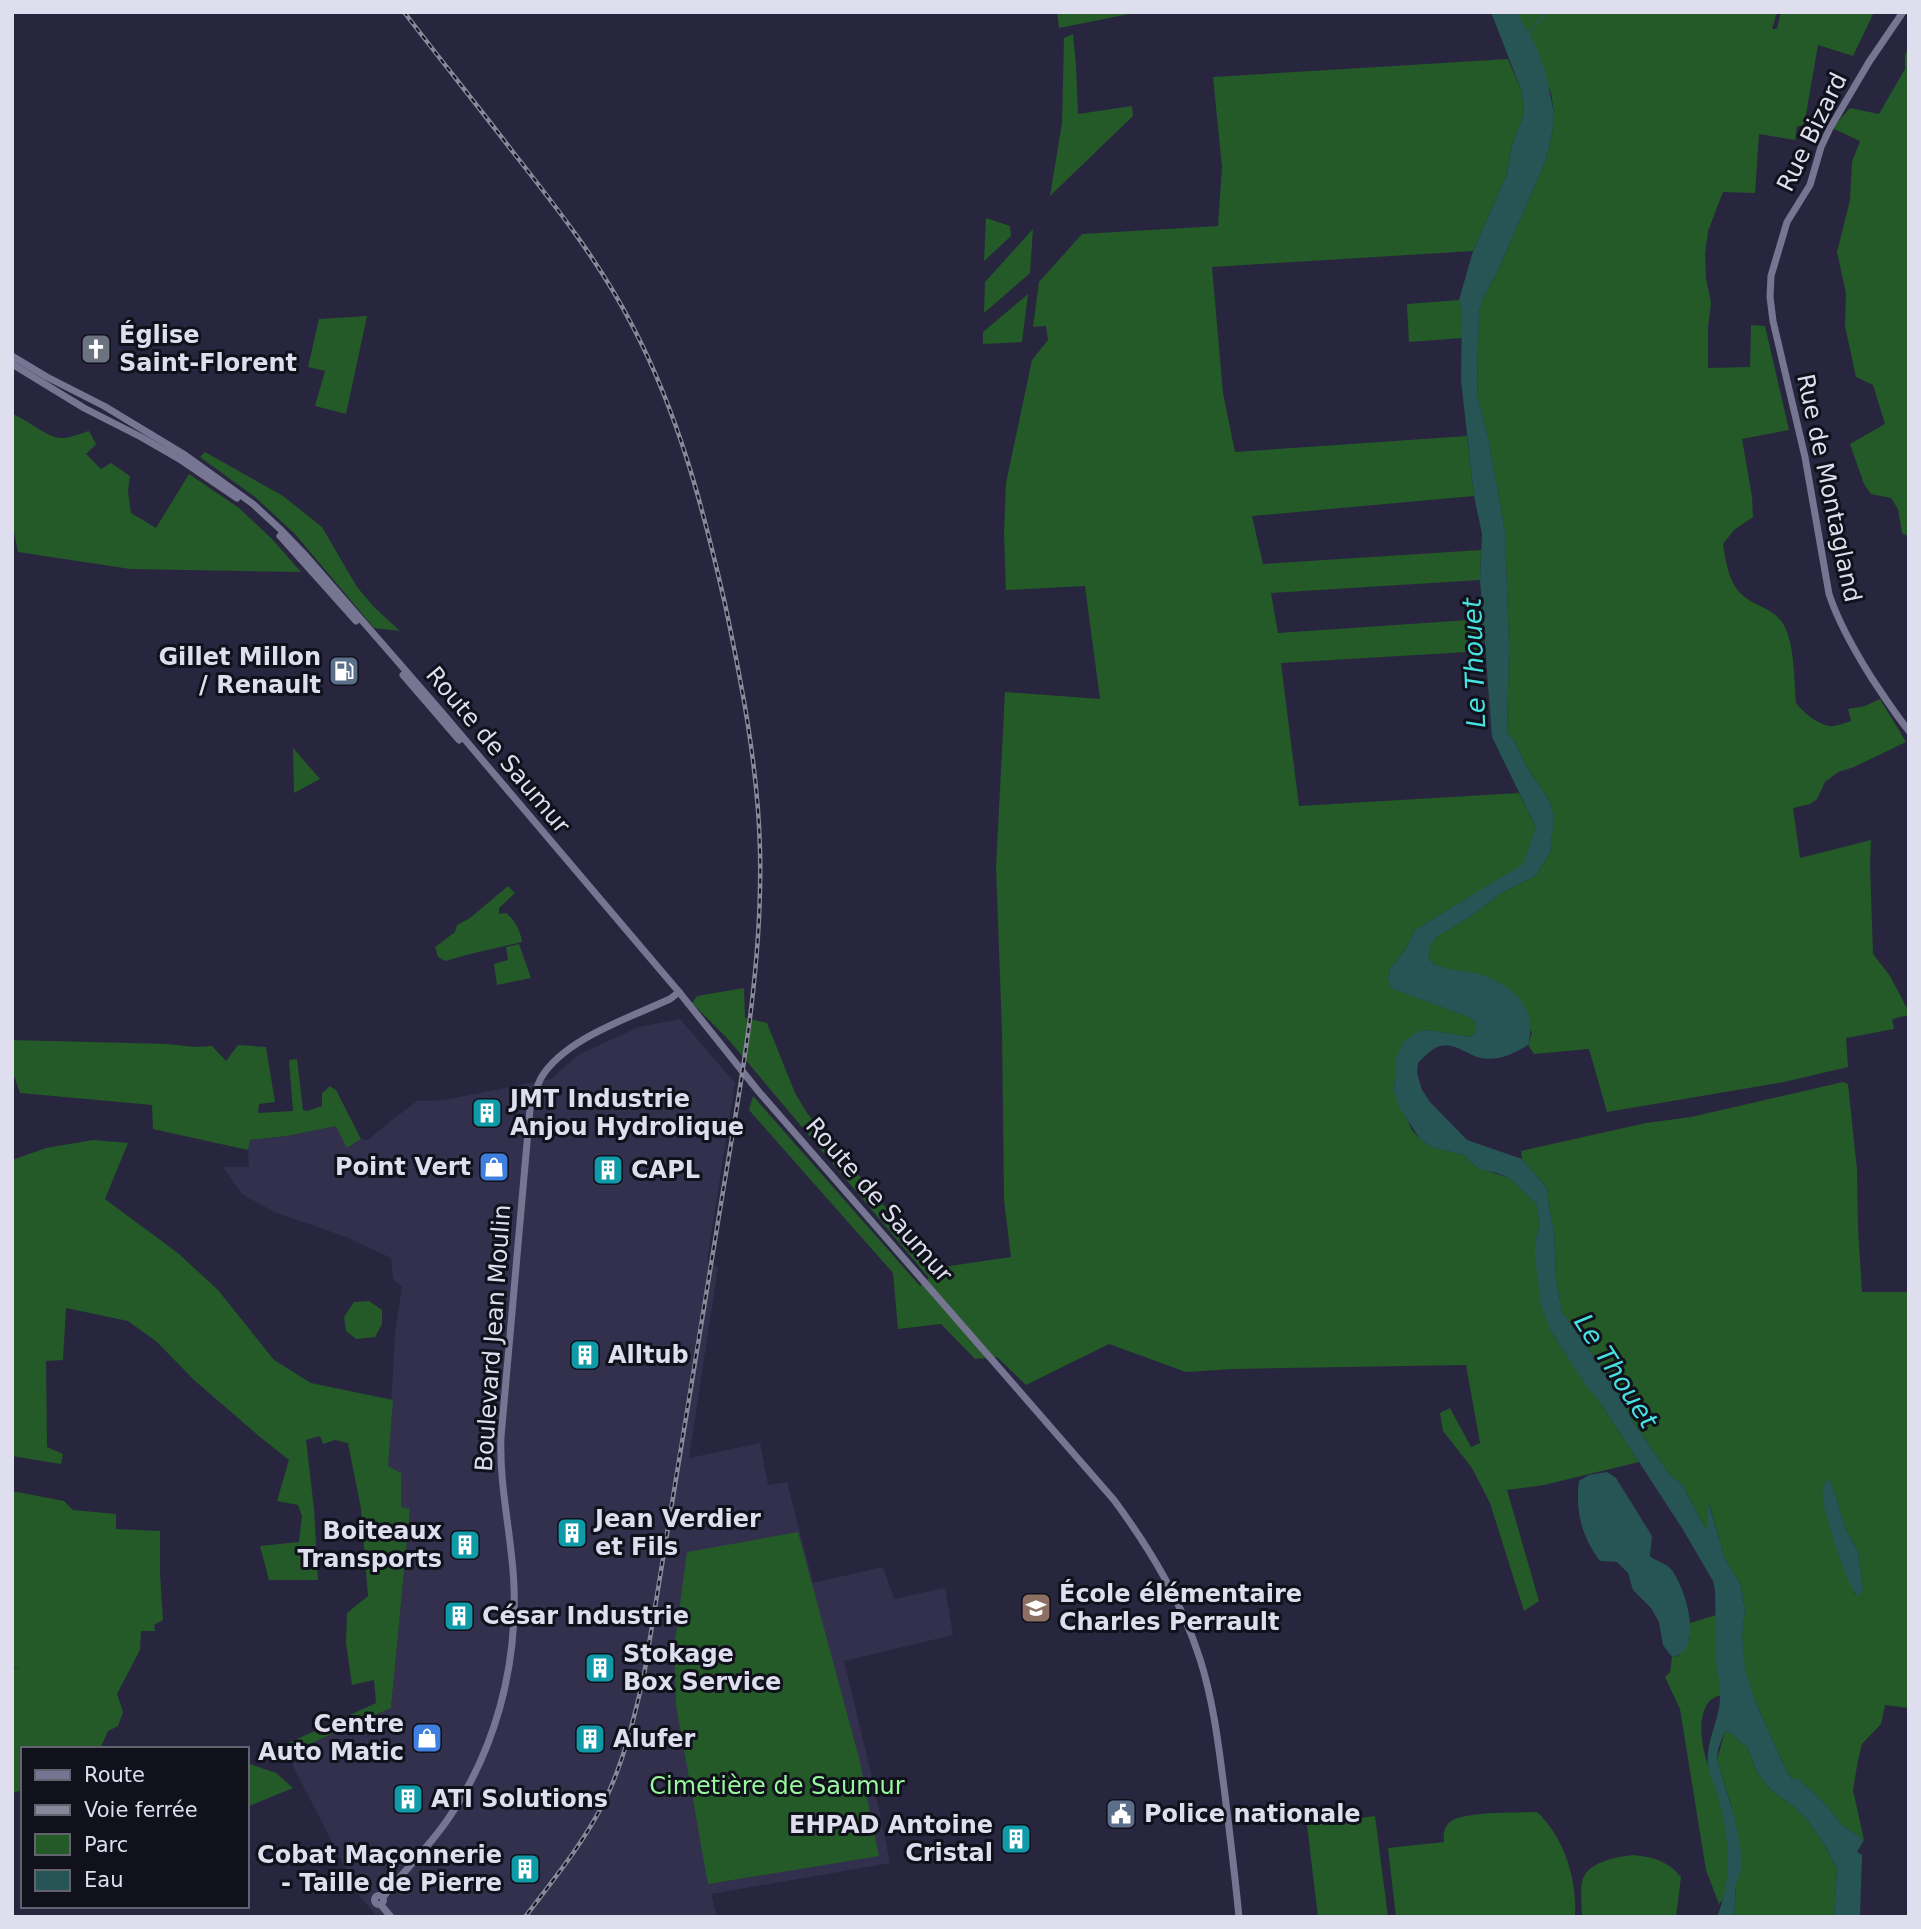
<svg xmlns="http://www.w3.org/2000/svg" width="1921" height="1929" font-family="'DejaVu Sans',sans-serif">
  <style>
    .built { fill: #32304d }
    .green { fill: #245928; fill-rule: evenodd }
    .water { fill: #275555 }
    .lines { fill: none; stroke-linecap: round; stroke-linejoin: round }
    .stream { stroke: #275555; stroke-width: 2 }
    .secondary { stroke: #767592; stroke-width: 7 }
    .rail-casing { stroke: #89889b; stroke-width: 4.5 }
    .rail { stroke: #11111c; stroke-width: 2; stroke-dasharray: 5; stroke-linecap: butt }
    .labels { text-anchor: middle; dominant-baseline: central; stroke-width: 6; stroke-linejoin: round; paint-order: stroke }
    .street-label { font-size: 24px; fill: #dedeee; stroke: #11111c }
    .poi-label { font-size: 24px; font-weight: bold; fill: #dedeee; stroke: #11111c; text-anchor: start }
    .park-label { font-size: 24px; fill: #97f99b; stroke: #11111c }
    .water-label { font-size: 26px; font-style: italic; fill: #46e1e1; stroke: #11111c }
  </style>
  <rect width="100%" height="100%" fill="#28263e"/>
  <polygon class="built" points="680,1019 735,1083 707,1261 718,1267 689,1458 760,1443 768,1485 787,1482 813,1583 883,1567 894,1599 945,1588 953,1635 844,1661 873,1781 890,1863 711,1894 717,1917 378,1917 360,1897 287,1754 391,1708 410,1509 401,1508 388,1466 395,1333 402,1287 393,1279 391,1258 346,1237 274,1212 242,1194 223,1167 249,1167 248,1150 250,1140 287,1136 337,1126 348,1148 361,1139 368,1140 392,1120 417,1101 444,1100 551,1079 578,1055 639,1027"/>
  <g class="green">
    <polygon points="1057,12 1139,12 1059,28"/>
    <path d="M1517,12H1777L1772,29H1777L1781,12H1874L1853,56L1818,45L1804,126H1797L1795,140L1759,134L1755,193L1723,192L1708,231L1705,254L1706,278L1711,303L1708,327V368L1750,367L1751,325L1765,326L1789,430L1742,439L1752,497L1753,517L1734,530L1723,544C1726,563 1729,586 1746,598C1758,607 1773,609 1782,622C1795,641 1794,680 1796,703C1803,712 1817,724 1829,726C1835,727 1845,723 1851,721L1848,709L1865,706L1880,699L1906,742L1854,767L1838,772L1825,782L1817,799L1810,804L1793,808L1800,858L1871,840L1870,866L1873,954L1890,976L1909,1012V1015L1892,1019L1894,1029L1846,1038L1848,1067L1784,1082L1607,1112L1589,1049L1534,1054L1528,1045L1532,1032L1450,970L1433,964L1428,956L1429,946L1436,937L1470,917L1500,894L1535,876L1550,853L1554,818L1550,802L1526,766L1514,740L1507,733L1509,646L1505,532L1488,437L1478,399L1477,382L1479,312L1483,298L1498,270L1546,160L1552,133L1554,113L1551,93Z"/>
    <polygon points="1073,34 1076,65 1078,114 1132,106 1133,116 1050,196 1062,123 1064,38"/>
    <polygon points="1909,46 1909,537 1902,533 1898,509 1891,498 1871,494 1864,484 1850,444 1885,424 1873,385 1856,377 1845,326 1846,293 1837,252 1850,200 1852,162 1860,141 1832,128 1850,108 1879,114 1905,69 1905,55"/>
    <polygon points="1508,59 1522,92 1524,114 1512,145 1507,174 1473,251 1212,267 1223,393 1235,452 1467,436 1474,496 1252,516 1263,564 1481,550 1480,580 1271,593 1278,633 1483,619 1484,651 1281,663 1299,806 1519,793 1536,827 1524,864 1415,930 1406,948 1390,969 1388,979 1391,988 1469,1017 1476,1023 1476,1032 1470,1037 1428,1030 1418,1032 1395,1079 1394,1092 1412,1130 1420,1139 1431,1147 1464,1155 1476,1167 1509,1178 1536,1202 1540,1225 1535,1242 1550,1330 1587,1386 1598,1399 1639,1462 1544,1485 1507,1490 1539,1601 1524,1611 1490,1503 1472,1468 1443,1431 1440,1413 1450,1408 1471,1447 1480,1443 1466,1365 1233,1369 1186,1372 1109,1344 1026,1385 997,1357 975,1359 941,1324 898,1329 893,1273 749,1110 753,1096 920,1286 929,1278 728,1039 692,1003 697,996 744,988 745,1018 767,1023 795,1093 807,1113 936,1268 1011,1257 1004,1200 1002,1031 996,867 1005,692 1100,699 1085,586 1006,590 1004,533 1006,483 1032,360 1048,340 1046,326 1033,327 1039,282 1082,234 1218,226 1222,167 1213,77"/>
    <polygon points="986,218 1010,226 1011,236 984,261"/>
    <polygon points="1033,229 1030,273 984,313 985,282"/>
    <polygon points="1028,294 1022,342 983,344 983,332"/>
    <polygon points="1459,300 1462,312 1462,338 1409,342 1407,304"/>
    <polygon points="367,316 346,414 315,406 325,371 308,367 319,319"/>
    <path d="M12,414C27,419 46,437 60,438C69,439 81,433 89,431L96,444L86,454L101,469L111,463L130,476L128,491L131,513L156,528L189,474L239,508L272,539L301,572L130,569L18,552L12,522Z"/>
    <polygon points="205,452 283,496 322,527 357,587 374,607 400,631 374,628 295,534 255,497 200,457"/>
    <polygon points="293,748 320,779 294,793"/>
    <path d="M508,886L515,893L499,908V914L506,913C514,918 521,932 522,942L470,954L445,961L438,957L435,947L455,932L457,925L470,918Z"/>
    <polygon points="519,944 531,978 497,985 494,964 508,960 506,947"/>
    <polygon points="12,1040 168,1044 195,1047 212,1046 226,1061 238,1045 266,1047 275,1102 259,1104 258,1113 293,1111 289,1060 297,1059 303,1110 307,1111 322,1106 322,1093 330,1086 336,1090 361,1139 347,1148 336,1126 287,1136 250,1140 248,1150 153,1129 152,1105 20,1093 12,1070"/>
    <path d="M1843,1082L1848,1084L1857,1170L1858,1229L1862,1292H1909V1708L1885,1705L1881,1724L1862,1744L1858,1760L1853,1790L1864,1840L1843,1826L1828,1807L1799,1779H1792L1786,1770L1755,1701C1745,1700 1728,1693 1718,1696C1694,1704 1701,1747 1708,1765C1714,1780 1724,1794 1732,1808L1717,1760L1725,1731C1736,1734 1737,1741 1747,1746L1756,1770L1770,1789L1794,1807L1808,1821L1822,1841L1837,1869L1834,1917H1734L1736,1885L1719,1904L1706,1870L1680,1709L1665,1677L1670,1672L1672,1657L1678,1656L1690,1638V1623L1716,1615V1661L1744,1668L1742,1635L1745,1611L1741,1585L1725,1559L1709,1503L1708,1531L1701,1521L1682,1484L1670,1475L1633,1422L1609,1377L1562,1312L1556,1279L1554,1230L1549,1208L1547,1188L1522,1159L1521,1151L1646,1123L1691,1117ZM1831,1481L1846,1530L1858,1551L1863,1589L1855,1594L1838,1554L1834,1535Z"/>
    <polygon points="93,1140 128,1143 105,1199 179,1254 218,1290 274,1360 311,1383 393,1400 388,1466 401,1473 401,1507 410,1509 391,1708 287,1754 286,1744 376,1703 374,1680 352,1685 346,1643 347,1613 368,1596 361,1509 348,1443 335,1440 323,1444 320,1436 306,1440 314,1509 318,1580 269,1580 260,1546 299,1542 302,1516 298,1505 277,1501 289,1460 260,1437 194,1380 157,1342 128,1321 66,1308 63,1360 46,1361 47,1447 63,1454 61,1464 12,1456 12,1160 46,1148"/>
    <polygon points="369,1301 382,1310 382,1324 375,1337 356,1339 346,1331 344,1317 354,1302"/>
    <polygon points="12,1491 64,1501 73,1510 116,1514 116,1529 160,1531 160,1574 163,1620 154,1625 155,1631 141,1631 140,1650 117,1694 123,1712 118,1726 108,1731 100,1749 23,1749 23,1790 12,1793 12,1669 20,1669 12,1668"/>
    <polygon points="798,1532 859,1758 879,1856 708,1884 676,1705 674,1649 687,1552"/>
    <polygon points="247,1763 276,1773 293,1788 247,1807"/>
    <path d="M1537,1812C1564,1837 1577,1879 1575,1915L1556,1917H1396L1388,1848L1444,1842C1443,1834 1444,1827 1450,1822C1464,1811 1518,1813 1537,1812Z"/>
    <polygon points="1375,1816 1388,1917 1318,1917 1307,1825"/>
    <path d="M1633,1855C1653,1857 1668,1861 1681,1877L1676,1917H1582C1582,1906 1580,1893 1582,1883C1585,1862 1616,1857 1633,1855Z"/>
  </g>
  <g class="water">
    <path d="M1491,12H1517L1536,46L1545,70L1554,113L1552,133L1546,160L1498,270L1483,298L1479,312L1477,382L1478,399L1488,437L1505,532L1509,646L1507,733L1514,740L1526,766L1550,802L1554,818L1550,853L1535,876L1500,894L1470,917L1436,937L1430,946L1428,956L1433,964C1440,966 1447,969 1454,970C1465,972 1477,972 1487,977C1518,990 1537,1011 1528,1045C1513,1054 1499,1061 1481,1058C1467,1055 1455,1042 1440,1046C1431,1049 1424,1057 1418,1063L1417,1073L1422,1090L1430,1102L1467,1140L1522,1159L1547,1188L1549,1208L1554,1230L1556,1279L1562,1312L1609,1377L1633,1422L1670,1475L1682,1484L1701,1521L1707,1530L1708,1501L1725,1559L1741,1585L1745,1611L1742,1635L1745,1669L1755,1701L1786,1770L1792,1779H1799L1828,1807L1843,1826L1864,1840L1857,1852L1862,1855L1860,1917H1834L1837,1869L1835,1865L1822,1841L1808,1821L1794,1807L1770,1789L1756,1770L1747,1746C1737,1741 1736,1734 1725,1731L1718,1749L1717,1760L1735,1819L1741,1851L1742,1867L1736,1884L1734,1917H1717C1734,1874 1729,1839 1718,1796C1714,1783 1706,1769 1708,1755C1709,1735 1720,1717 1720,1697C1721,1684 1717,1672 1716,1660C1715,1637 1716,1613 1715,1590L1713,1581L1682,1528L1598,1399L1587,1387L1550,1330L1541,1305L1535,1258V1242L1540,1225L1536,1203L1509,1178L1497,1173L1483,1170L1476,1167L1464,1155L1431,1147L1420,1139L1399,1107L1394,1092L1396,1058L1403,1042L1418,1032L1428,1030L1470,1037L1476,1032V1023L1469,1017L1390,988L1388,979L1390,969L1406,948L1415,930L1523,864L1536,827L1492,737L1480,580L1482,534L1474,496L1461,380L1462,313L1459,300L1473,251L1507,174L1512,145L1524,114L1522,92Z"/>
    <path d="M1607,1472L1616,1478L1652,1536L1650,1556C1655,1561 1663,1562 1669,1567C1685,1583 1706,1652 1672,1657L1663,1645L1659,1622L1651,1608L1633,1590L1628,1573L1617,1562L1600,1561C1582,1538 1575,1510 1579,1481L1589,1475Z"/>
    <path d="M1826,1481H1831L1846,1530L1858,1551L1863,1589L1859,1597C1847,1589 1824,1514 1823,1497C1822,1491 1823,1487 1826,1481Z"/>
  </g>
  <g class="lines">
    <polyline class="stream" points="1529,33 1546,12"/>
    <g class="secondary">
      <path d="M1903,12L1869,62L1830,128L1821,147L1810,185L1787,222L1771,276L1770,297L1773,321L1805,457L1829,594C1839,624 1854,650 1871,677C1883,695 1895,714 1909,731"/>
      <path d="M12,356L47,377L104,406L185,455L253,504L280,529L306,556L439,709L679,992L759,1092L1114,1500C1150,1549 1181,1600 1200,1659C1214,1703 1219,1749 1225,1795C1230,1835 1235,1876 1239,1917"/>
      <polyline points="12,364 84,408 141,437 181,460 237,498"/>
      <polyline points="280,536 356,621"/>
      <polyline points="403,675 459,740"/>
      <circle cx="379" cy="1900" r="4.5"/>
      <path d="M383,1897C404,1871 429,1847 448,1819C495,1751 517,1668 514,1586C512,1536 499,1487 501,1437L530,1109C533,1099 536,1088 541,1078C564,1039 629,1018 670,999L679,992"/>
      <polyline points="381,1905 391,1917"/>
    </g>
    <g class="rail-casing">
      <path id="rail" d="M404,12C440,59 477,105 513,152C557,208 601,264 633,327C679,415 703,508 725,604C742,685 758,767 760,850C763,977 737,1103 717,1228C692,1377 668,1526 644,1675C634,1718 624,1762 604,1802C583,1844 553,1880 525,1917"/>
    </g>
    <use href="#rail" class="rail"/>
  </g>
  <defs>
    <g id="church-square" transform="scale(1.575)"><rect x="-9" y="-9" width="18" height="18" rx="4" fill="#6b7280" stroke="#11111c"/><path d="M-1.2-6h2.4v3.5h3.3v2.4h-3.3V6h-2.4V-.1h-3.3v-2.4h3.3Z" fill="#fff"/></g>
    <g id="fuel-square" transform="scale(1.575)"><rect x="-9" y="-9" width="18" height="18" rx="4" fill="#5c6f8a" stroke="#11111c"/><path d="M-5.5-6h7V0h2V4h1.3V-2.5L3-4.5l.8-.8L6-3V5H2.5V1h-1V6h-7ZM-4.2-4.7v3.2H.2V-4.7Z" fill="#fff"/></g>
    <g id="building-square" transform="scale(1.575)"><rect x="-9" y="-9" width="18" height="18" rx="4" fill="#0f9aa8" stroke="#11111c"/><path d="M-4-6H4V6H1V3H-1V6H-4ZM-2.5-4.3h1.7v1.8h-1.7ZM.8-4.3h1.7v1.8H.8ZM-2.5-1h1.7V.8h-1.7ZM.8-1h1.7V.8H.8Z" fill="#fff"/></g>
    <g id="shop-square" transform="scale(1.575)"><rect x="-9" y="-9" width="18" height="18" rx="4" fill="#3f7fe0" stroke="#11111c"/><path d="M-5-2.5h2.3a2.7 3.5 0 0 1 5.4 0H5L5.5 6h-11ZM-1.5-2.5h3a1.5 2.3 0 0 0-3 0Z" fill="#fff"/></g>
    <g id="school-square" transform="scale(1.575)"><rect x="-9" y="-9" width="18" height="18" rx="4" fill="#8d6e63" stroke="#11111c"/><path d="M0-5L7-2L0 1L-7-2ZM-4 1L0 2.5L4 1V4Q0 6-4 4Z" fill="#fff"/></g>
    <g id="civic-square" transform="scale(1.575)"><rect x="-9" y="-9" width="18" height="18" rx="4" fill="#5c6f8a" stroke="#11111c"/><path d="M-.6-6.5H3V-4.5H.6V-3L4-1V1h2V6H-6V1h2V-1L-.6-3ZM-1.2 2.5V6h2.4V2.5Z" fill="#fff"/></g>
  </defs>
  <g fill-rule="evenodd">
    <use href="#church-square" x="96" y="349"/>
    <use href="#fuel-square" x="344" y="671"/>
    <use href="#building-square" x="487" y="1113"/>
    <use href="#shop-square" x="494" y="1167"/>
    <use href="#building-square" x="608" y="1170"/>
    <use href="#building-square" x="585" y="1355"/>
    <use href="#building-square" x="572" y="1533"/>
    <use href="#building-square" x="465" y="1545"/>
    <use href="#school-square" x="1036" y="1608"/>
    <use href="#building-square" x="459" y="1616"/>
    <use href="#building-square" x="600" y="1668"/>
    <use href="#shop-square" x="427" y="1738"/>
    <use href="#building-square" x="590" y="1739"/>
    <use href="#building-square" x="408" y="1799"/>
    <use href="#civic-square" x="1121" y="1814"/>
    <use href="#building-square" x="1016" y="1839"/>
    <use href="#building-square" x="525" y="1869"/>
  </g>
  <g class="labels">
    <g class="street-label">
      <text transform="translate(1812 132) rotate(-64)">Rue Bizard</text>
      <text transform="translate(1829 488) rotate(78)">Rue de Montagland</text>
      <text transform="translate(498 750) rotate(50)">Route de Saumur</text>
      <text transform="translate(879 1200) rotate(49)">Route de Saumur</text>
      <text transform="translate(493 1338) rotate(-86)">Boulevard Jean Moulin</text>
    </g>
    <g class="poi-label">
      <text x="119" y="335">Église<tspan x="119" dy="28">Saint-Florent</tspan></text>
      <text x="321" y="657" text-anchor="end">Gillet Millon<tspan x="321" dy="28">/ Renault</tspan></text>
      <text x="510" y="1099">JMT Industrie<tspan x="510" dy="28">Anjou Hydrolique</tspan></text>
      <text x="471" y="1167" text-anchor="end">Point Vert</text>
      <text x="631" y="1170">CAPL</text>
      <text x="608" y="1355">Alltub</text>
      <text x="595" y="1519">Jean Verdier<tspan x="595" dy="28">et Fils</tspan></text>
      <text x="442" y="1531" text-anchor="end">Boiteaux<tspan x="442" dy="28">Transports</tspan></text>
      <text x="1059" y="1594">École élémentaire<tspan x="1059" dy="28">Charles Perrault</tspan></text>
      <text x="482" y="1616">César Industrie</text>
      <text x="623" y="1654">Stokage<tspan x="623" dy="28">Box Service</tspan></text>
      <text x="404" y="1724" text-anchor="end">Centre<tspan x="404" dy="28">Auto Matic</tspan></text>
      <text x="613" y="1739">Alufer</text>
      <text x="431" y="1799">ATI Solutions</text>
      <text x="1144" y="1814">Police nationale</text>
      <text x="993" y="1825" text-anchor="end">EHPAD Antoine<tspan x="993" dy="28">Cristal</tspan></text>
      <text x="502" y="1855" text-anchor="end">Cobat Maçonnerie<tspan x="502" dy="28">- Taille de Pierre</tspan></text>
    </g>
    <g class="park-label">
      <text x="777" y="1786">Cimetière de Saumur</text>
    </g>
    <g class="water-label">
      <text transform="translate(1474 663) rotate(-92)">Le Thouet</text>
      <text transform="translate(1616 1371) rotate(57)">Le Thouet</text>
    </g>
  </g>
  <rect width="1921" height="1929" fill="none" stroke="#dedeee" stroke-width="28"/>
  <rect x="21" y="1747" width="228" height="161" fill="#11111c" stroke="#636370" stroke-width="2"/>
  <rect x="35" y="1770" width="35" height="10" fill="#767592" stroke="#636370" stroke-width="2"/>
  <text x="84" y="1782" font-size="21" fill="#dedeee">Route</text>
  <rect x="35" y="1805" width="35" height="10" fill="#89889b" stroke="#636370" stroke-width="2"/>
  <text x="84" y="1817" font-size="21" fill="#dedeee">Voie ferrée</text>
  <rect x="35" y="1834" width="35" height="21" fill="#245928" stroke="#636370" stroke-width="2"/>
  <text x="84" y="1852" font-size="21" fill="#dedeee">Parc</text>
  <rect x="35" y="1870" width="35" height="21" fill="#275555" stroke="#636370" stroke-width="2"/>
  <text x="84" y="1887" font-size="21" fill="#dedeee">Eau</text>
</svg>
